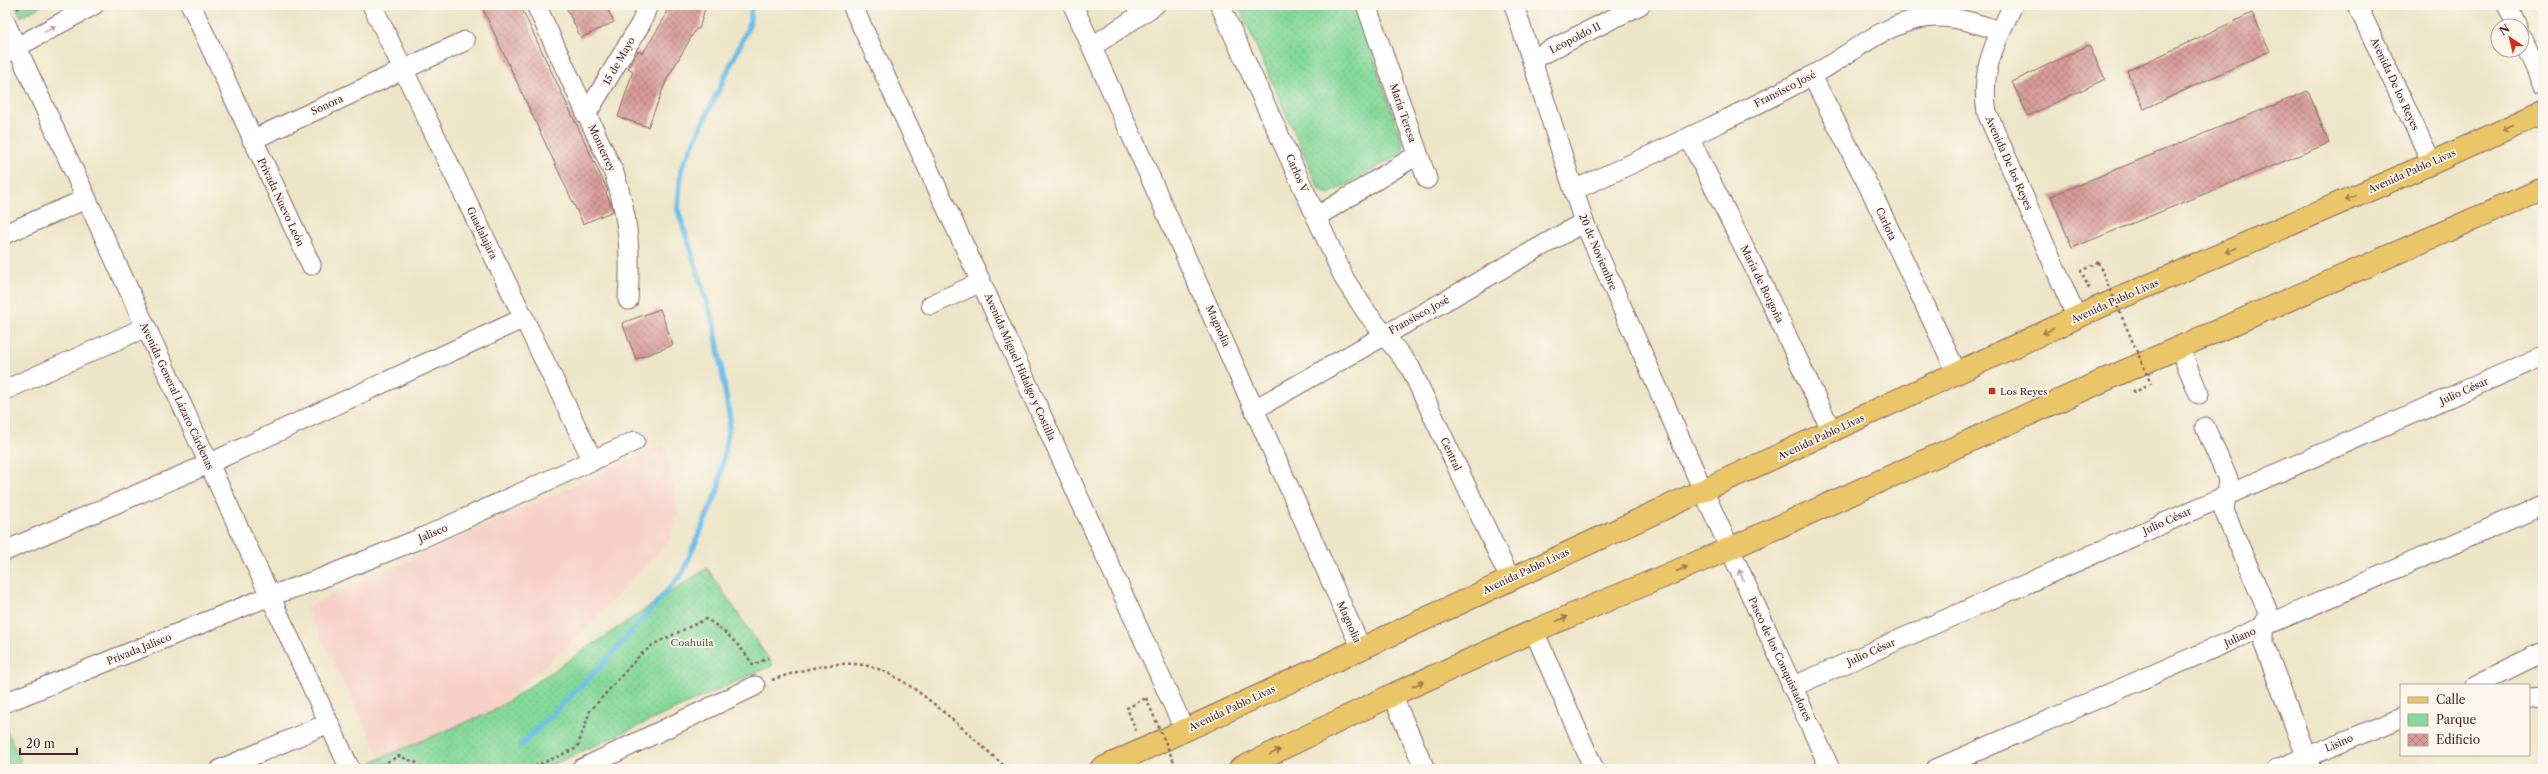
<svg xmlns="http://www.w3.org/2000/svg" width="2548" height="774" font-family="'Libre Caslon Text',serif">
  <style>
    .built { fill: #f7d1c7 }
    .green { fill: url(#green-dots); stroke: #677c62 }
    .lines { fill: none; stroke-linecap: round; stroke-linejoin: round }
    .stream { stroke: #6dbfe9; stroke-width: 5.5 }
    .building { fill: url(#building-cross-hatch) }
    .minor-casing { stroke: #836462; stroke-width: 21 }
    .major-casing { stroke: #836462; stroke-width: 24 }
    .path { stroke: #836462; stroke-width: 2.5; stroke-dasharray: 3 3; stroke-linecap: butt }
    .minor { stroke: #fff; stroke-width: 19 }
    .major { stroke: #ebc669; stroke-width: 22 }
    .path-bridge { stroke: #836462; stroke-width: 2.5; stroke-dasharray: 3 3; stroke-linecap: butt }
    .oneway { stroke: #ae9aa0 }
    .oneway2 { stroke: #9a724a }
    .poi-dot { fill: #c8321e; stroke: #fbf7ec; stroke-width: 1.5 }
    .labels { text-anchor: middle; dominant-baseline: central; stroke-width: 3.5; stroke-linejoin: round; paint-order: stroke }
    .street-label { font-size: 10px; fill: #4a1f2b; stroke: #fbf7ec }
    .poi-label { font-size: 10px; fill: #4a1f2b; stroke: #fbf7ec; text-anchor: start }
    .park-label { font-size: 10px; fill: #5b564c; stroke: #fbf7ec }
  </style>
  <defs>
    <pattern id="green-dots" width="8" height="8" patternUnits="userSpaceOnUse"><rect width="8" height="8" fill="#84d89a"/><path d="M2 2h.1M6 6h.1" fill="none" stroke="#74b985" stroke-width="1.8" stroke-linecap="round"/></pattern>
    <pattern id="building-cross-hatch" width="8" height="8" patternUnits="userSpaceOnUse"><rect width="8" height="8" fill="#d89c99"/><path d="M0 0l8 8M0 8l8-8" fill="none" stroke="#b17f7d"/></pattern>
  </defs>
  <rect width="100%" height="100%" fill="#fbf7ec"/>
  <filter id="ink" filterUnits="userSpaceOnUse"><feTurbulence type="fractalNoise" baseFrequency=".025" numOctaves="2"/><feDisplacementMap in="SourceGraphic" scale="8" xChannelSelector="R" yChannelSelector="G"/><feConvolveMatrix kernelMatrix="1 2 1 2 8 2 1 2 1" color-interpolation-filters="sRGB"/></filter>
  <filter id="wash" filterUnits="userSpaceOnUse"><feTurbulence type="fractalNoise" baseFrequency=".012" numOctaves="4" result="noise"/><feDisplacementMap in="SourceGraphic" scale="16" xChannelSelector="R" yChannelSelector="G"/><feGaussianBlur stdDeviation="0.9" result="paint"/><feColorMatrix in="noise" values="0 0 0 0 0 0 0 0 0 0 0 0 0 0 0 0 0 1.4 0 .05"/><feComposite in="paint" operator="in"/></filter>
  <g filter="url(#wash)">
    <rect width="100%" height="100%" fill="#ede5c7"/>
    <polygon class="built" points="664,445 678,512 670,540 584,631 493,711 382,760 306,607"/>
    <g class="green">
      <polygon points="15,5 43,5 21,17"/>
      <polygon points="1238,5 1356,5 1404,147 1399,155 1329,194 1320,191"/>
      <polygon points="707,568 773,665 543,769 375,769 371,762 493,711"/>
      <polygon points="5,727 21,761 5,769"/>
    </g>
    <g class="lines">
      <polyline class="stream" points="521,745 599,668 682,574 718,490 730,420 714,324 678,210 681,169 749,26 752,5"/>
    </g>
    <g id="blocks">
      <g class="building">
        <polygon points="481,5 520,5 608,191 606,192 613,211 583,224"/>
        <polygon points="565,5 605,5 614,22 581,38"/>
        <polygon points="668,5 706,5 699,29 696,29 667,79 648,127 618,117 633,71 628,68 638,51 643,53 653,37 665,17"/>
        <polygon points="2252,13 2270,51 2144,109 2127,71"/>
        <polygon points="2089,45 2105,79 2028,116 2012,82"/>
        <polygon points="2308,91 2329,143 2072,248 2051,196"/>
        <polygon points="660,309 673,345 636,359 622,323"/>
      </g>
    </g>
  </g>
  <g filter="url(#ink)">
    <use href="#blocks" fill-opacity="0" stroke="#836462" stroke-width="1"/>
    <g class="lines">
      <g class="minor-casing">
        <g id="minor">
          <polyline points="191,5 311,265"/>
          <polyline points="372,5 593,461"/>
          <path d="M536,5L614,173C629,218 631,253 628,300"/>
          <polyline points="852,5 981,282 1185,731"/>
          <polyline points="1073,5 1361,648"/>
          <polyline points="1220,5 1345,280 1367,313 1410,367 1510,579"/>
          <polyline points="1366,5 1427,179"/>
          <polyline points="1514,5 1584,222 1703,490 1830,769"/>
          <path d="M2013,5C1995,43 1980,70 1987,113L2077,318"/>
          <polyline points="2357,5 2432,163"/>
          <polyline points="2507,5 2517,26"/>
          <polyline points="5,22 350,769"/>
          <polyline points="2522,38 2543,85"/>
          <polyline points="1093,46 1155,5"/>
          <polyline points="6,53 94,5"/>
          <polyline points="1532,59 1640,5"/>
          <polyline points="1812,76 1872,193 1957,373"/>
          <polyline points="586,115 641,23 648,5"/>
          <polyline points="1689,138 1758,275 1832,432"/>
          <polyline points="252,140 465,41"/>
          <path d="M1574,190C1653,154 1734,118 1811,76C1845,58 1879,27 1918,19C1947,13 1973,22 2000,31"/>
          <polyline points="1316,217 1417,155"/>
          <polyline points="5,234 86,199"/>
          <polyline points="931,305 981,282"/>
          <polyline points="2179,347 2199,394"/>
          <polyline points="5,390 146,327"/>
          <polyline points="1255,409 1584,222"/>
          <polyline points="2205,427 2228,479 2224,511 2268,612 2264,626 2264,644 2311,769"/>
          <polyline points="5,551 208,464 524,318"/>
          <polyline points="1534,631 1594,769"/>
          <polyline points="2476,685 2543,652"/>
          <polyline points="1792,687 2543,356"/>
          <polyline points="1392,695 1425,769"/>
          <polyline points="2529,698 2543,697"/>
          <polyline points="7,702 270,596 317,580 424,537 635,441"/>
          <polyline points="221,769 329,723"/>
          <polyline points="581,769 755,686"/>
          <polyline points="1936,769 2543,505"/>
          <polyline points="2277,769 2401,718"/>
        </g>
      </g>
      <g class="major-casing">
        <g id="major">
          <polyline points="1101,769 2097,308 2432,163 2543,112"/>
          <polyline points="1240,769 1392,695 1534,631 1729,549 2125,371 2543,189"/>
        </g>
      </g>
      <g class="path">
        <polyline points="17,9 23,5"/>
        <polyline points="2089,289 2081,271 2098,262"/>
        <polyline points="2133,390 2135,392 2147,386"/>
        <path d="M772,680C800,670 839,659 868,666C913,676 972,739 1008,769"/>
        <polyline points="1136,731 1127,708 1146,698"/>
        <polyline points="380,769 379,766 399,756 417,763 422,769"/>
        <path d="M529,769L577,748L590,711L640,655L654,644L706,619C726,631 741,646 753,665L768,658"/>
      </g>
      <use href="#minor" class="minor"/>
      <use href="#major" class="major"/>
      <g class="path-bridge">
        <polyline points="2098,262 2151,384"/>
        <polyline points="1146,698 1177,769"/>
      </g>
    </g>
    <defs><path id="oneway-shaft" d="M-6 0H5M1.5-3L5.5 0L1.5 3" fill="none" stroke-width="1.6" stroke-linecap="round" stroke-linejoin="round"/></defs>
    <g class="oneway">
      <use href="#oneway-shaft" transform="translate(50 29) rotate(-29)"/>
      <use href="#oneway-shaft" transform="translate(1741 575) rotate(-114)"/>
    </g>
    <g class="oneway2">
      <use href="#oneway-shaft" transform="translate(2508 128) rotate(155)"/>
      <use href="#oneway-shaft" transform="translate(2350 198) rotate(157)"/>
      <use href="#oneway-shaft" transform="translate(2231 250) rotate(157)"/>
      <use href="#oneway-shaft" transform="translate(2048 331) rotate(155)"/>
      <use href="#oneway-shaft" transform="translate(1682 569) rotate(-23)"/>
      <use href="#oneway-shaft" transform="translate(1562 619) rotate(-23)"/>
      <use href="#oneway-shaft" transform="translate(1418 684) rotate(-24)"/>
      <use href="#oneway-shaft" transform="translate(1275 752) rotate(-26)"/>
    </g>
  </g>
  <rect class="poi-dot" x="1988" y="387" width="8" height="8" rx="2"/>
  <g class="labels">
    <g class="street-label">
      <text transform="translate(1575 38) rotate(-27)">Leopoldo II</text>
      <text transform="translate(619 61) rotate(-60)">15 de Mayo</text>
      <text transform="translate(2395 84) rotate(65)">Avenida De los Reyes</text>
      <text transform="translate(1785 89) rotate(-27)">Fransisco José</text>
      <text transform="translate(327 105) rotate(-25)">Sonora</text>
      <text transform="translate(1403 113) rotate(71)">María Teresa</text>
      <text transform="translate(602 148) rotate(65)">Monterrey</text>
      <text transform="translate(2009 163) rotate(66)">Avenida De los Reyes</text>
      <text transform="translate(2412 171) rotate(-24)">Avenida Pablo Livas</text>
      <text transform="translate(1297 173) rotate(66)">Carlos V</text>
      <text transform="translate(281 202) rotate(65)">Privada Nuevo León</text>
      <text transform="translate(1886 224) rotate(65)">Carlota</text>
      <text transform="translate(482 233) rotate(64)">Guadalajara</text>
      <text transform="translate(1598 252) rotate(67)">20 de Noviembre</text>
      <text transform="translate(1762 284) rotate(64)">María de Borgoña</text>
      <text transform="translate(2115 301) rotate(-24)">Avenida Pablo Livas</text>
      <text transform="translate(1419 315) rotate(-29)">Fransisco José</text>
      <text transform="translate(1218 326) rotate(66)">Magnolia</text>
      <text transform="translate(1020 367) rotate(66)">Avenida Miguel Hidalgo y Costilla</text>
      <text transform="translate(2464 391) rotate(-24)">Julio César</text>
      <text transform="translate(177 396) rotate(65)">Avenida General Lázaro Cárdenas</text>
      <text transform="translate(1821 437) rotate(-25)">Avenida Pablo Livas</text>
      <text transform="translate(1451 454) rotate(65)">Central</text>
      <text transform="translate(2167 521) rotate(-24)">Julio César</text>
      <text transform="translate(433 533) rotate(-23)">Jalisco</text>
      <text transform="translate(1526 571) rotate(-25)">Avenida Pablo Livas</text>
      <text transform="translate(1349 622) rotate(66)">Magnolia</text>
      <text transform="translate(2240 637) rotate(-24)">Juliano</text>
      <text transform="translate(139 649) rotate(-22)">Privada Jalisco</text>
      <text transform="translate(1871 652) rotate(-24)">Julio César</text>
      <text transform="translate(1780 659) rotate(65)">Paseo de los Conquistadores</text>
      <text transform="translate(1232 708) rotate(-25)">Avenida Pablo Livas</text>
      <text transform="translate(2339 743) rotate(-23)">Lisino</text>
    </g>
    <g class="poi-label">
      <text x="2000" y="391">Los Reyes</text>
    </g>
    <g class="park-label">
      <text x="692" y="642">Coahuila</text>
    </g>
  </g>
  <rect width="2548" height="774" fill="none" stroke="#fbf7ec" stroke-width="20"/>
  <rect x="2400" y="684" width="130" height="72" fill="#fbf7ec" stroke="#b4a19f"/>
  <rect x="2408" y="697" width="20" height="6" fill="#ebc669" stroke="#b4a19f"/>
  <text x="2436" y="704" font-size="12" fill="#4a1f2b">Calle</text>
  <rect x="2408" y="714" width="20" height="12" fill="#84d89a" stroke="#b4a19f"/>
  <text x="2436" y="724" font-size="12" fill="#4a1f2b">Parque</text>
  <rect x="2408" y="734" width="20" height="12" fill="url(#building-cross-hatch)" stroke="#b4a19f"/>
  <text x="2436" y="744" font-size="12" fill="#4a1f2b">Edificio</text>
  <g transform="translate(2510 38) rotate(325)"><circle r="19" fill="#fbf7ec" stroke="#b4a19f"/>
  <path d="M0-3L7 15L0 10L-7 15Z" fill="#c8321e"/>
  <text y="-6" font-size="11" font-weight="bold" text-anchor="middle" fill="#4a1f2b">N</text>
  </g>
  <path d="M20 748v6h57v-6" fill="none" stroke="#4a1f2b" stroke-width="2"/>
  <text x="26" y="748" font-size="12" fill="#4a1f2b" stroke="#fbf7ec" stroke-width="3" paint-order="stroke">20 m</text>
</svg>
